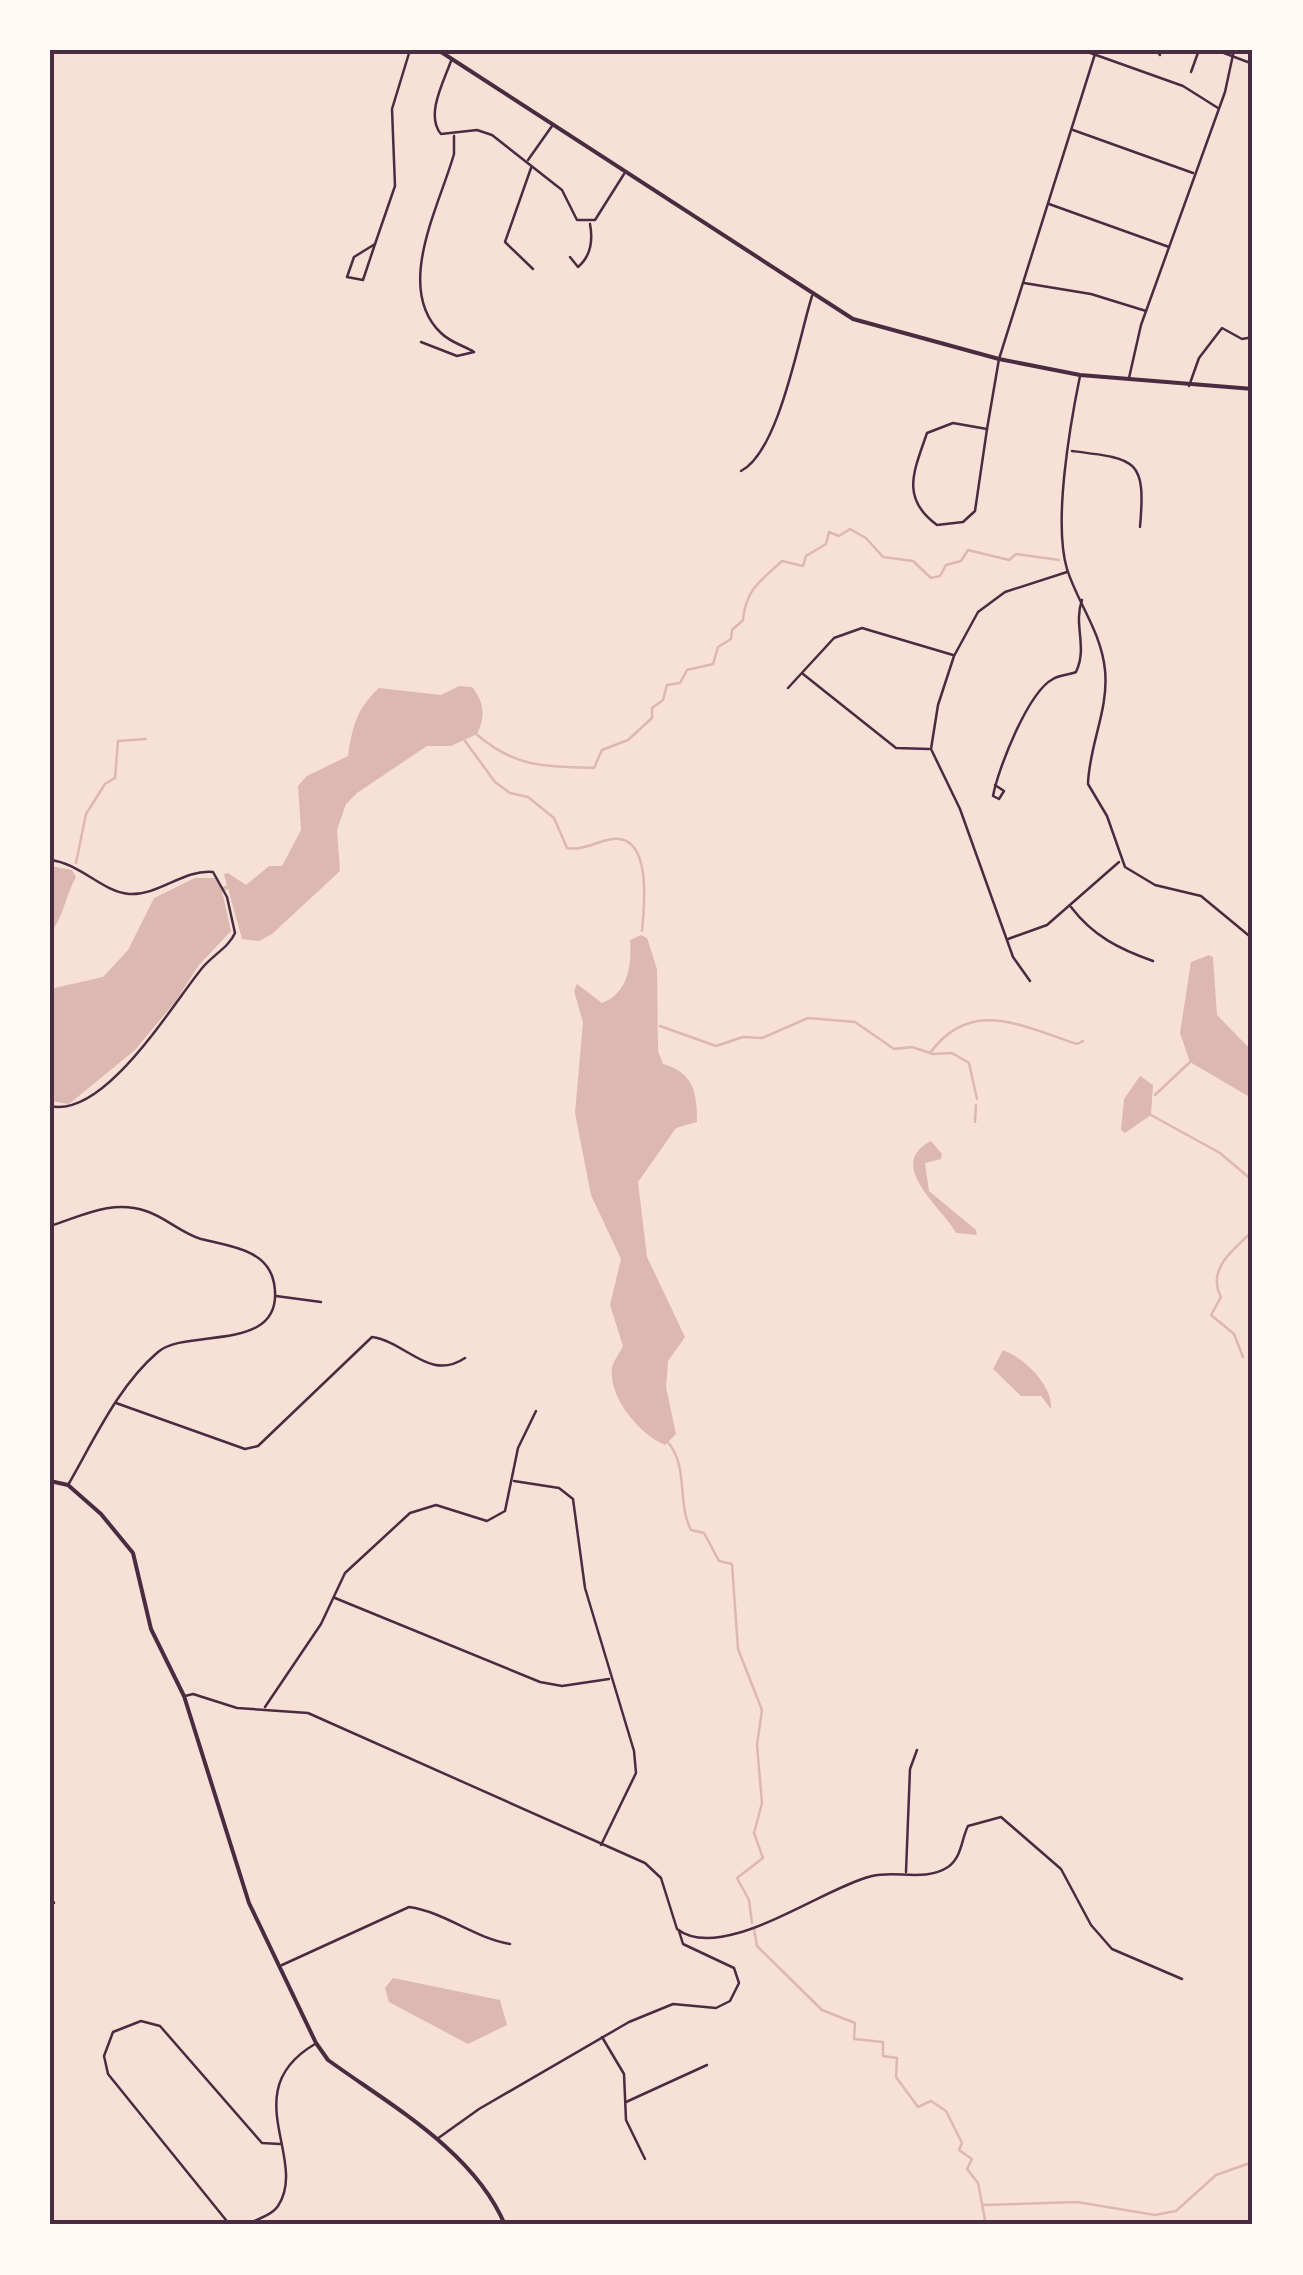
<svg xmlns="http://www.w3.org/2000/svg" width="1303" height="2275" font-family="Lora,serif">
  <style>
    .water { fill: #dcb8b0 }
    .lines { fill: none; stroke-linecap: round; stroke-linejoin: round }
    .stream { stroke: #dcb8b0; stroke-width: 2.5 }
    .minor { stroke: #4a2c40; stroke-width: 2.5 }
    .tertiary { stroke: #4a2c40; stroke-width: 4 }
    .secondary { stroke: #4a2c40; stroke-width: 4 }
    .neatline { fill: none; stroke: #4a2c40; stroke-width: 4 }
  </style>
  <rect width="100%" height="100%" fill="#f7e1d7"/>
  <g class="water">
    <path d="M459,686L472,687C484,702 486,716 477,734L451,746H427L357,793L346,804L337,830L340,871L272,934L259,941L242,939L228,889L222,891L231,931L199,965L175,1002L135,1050L69,1104L50,1101V989L103,977L128,950L154,898L195,878H215L221,888L227,885L224,874L228,873L246,885L269,866H282L301,830L298,786L307,776L348,756C352,730 355,710 379,688L441,695Z"/>
    <path d="M50,866L72,870L76,877C66,894 64,916 50,934Z"/>
    <path d="M641,935L647,938L657,969L658,1051L663,1064C694,1073 697,1092 697,1122L676,1128L638,1182L647,1257L685,1337L668,1361L666,1387L676,1434L665,1445C640,1435 608,1397 612,1368C613,1362 620,1352 623,1346L610,1305L621,1259L591,1195L575,1113L583,1022L574,991L577,984L602,1003C628,993 632,965 630,940Z"/>
    <polygon points="1209,955 1213,957 1217,1015 1253,1052 1253,1094 1248,1096 1190,1062 1180,1033 1191,962"/>
    <polygon points="1140,1076 1153,1085 1151,1115 1125,1133 1121,1130 1124,1099"/>
    <path d="M931,1141L942,1154L941,1159L925,1163L929,1191L976,1230L977,1235L956,1233C947,1212 883,1165 931,1141Z"/>
    <path d="M1003,1350C1024,1358 1053,1385 1051,1409L1041,1396H1021L993,1369Z"/>
    <polygon points="393,1978 500,2000 507,2025 468,2044 389,2002 385,1988"/>
  </g>
  <g class="lines">
    <g class="stream">
      <path d="M475,733C515,768 543,766 594,768L602,750L628,740L652,718V708L663,700L667,685L680,683L687,670L713,664L718,647L731,639L732,630L743,620C746,588 762,580 782,561L803,566L806,556L826,544L829,532L839,536L850,529L866,538L883,557L913,561L931,578L940,576L946,565L961,561L968,550L1009,560L1016,554L1059,560"/>
      <path d="M465,741L495,782L510,793L528,797L554,818L567,848C583,851 597,841 613,839C653,835 644,909 642,931"/>
      <polyline points="76,863 86,814 105,784 115,778 118,741 146,739"/>
      <path d="M660,1026L716,1046L743,1037L762,1038L808,1018L855,1022L894,1049L912,1047L930,1053C971,997 1021,1026 1077,1044L1083,1041"/>
      <polyline points="932,1054 952,1053 969,1063 977,1099"/>
      <polyline points="1155,1095 1190,1062"/>
      <polyline points="1151,1115 1220,1153 1253,1181"/>
      <polyline points="975,1122 976,1105"/>
      <path d="M1243,1357L1234,1334L1211,1315L1221,1297C1206,1269 1234,1249 1253,1231"/>
      <path d="M666,1440C690,1466 676,1501 691,1530L704,1533L719,1561L732,1564L738,1649L762,1710L757,1745L762,1803L754,1833L763,1858L737,1878L749,1900L752,1923"/>
      <polyline points="754,1929 757,1946 822,2010 855,2023 854,2039 883,2042 883,2056 897,2058 896,2077 918,2107 931,2101 946,2111 962,2143 959,2150 972,2159 967,2169 978,2183 986,2225"/>
      <polyline points="984,2205 1077,2202 1155,2215 1176,2211 1216,2175 1253,2162"/>
    </g>
    <g class="minor">
      <polyline points="1082,50 1183,86 1218,108"/>
      <polyline points="1156,50 1160,55"/>
      <polyline points="1216,50 1253,64"/>
      <path d="M451,61C444,81 425,115 441,134L477,130L492,135L562,190L577,220H595L624,174"/>
      <polyline points="1191,72 1199,50"/>
      <polyline points="1073,130 1193,173"/>
      <polyline points="528,160 552,126"/>
      <polyline points="531,168 505,242 533,269"/>
      <polyline points="1049,204 1169,247"/>
      <polyline points="375,244 395,186 392,109 410,50"/>
      <polygon points="375,244 363,280 347,277 354,257"/>
      <path d="M570,257L578,267C591,256 593,240 590,224"/>
      <polyline points="1024,283 1091,294 1146,311"/>
      <path d="M421,342L457,356L474,352C465,346 451,343 441,333C394,288 439,207 454,154V136"/>
      <path d="M1080,376C1070,425 1053,522 1067,569C1078,604 1101,631 1105,670C1109,710 1089,745 1088,784L1107,816L1125,867L1155,885L1201,896L1253,939"/>
      <polyline points="1129,378 1141,325 1225,92 1234,50"/>
      <polyline points="1189,386 1199,358 1222,328 1242,339 1253,337"/>
      <path d="M953,423L987,429L975,511L963,522L937,525C900,498 914,471 927,433Z"/>
      <polyline points="987,429 999,359 1095,54"/>
      <path d="M1072,451C1137,459 1146,459 1140,527"/>
      <path d="M741,471C779,452 799,337 812,296"/>
      <polyline points="803,674 896,748 929,749"/>
      <polyline points="788,688 834,638 862,628 953,655"/>
      <path d="M995,785L1004,791L999,799L993,796C998,769 1028,692 1053,679C1059,675 1069,675 1076,672C1088,647 1073,625 1082,600"/>
      <path d="M50,860C80,863 101,891 129,894C158,896 184,869 213,872L227,897L235,933C229,947 213,955 203,967C173,1003 105,1119 50,1106"/>
      <path d="M1071,907C1093,936 1119,949 1153,961"/>
      <polyline points="1008,939 1047,925 1119,862"/>
      <polyline points="1030,981 1013,957 960,809 931,749 938,705 954,656 978,612 1005,592 1067,572"/>
      <path d="M50,1226C82,1216 112,1199 146,1211C165,1217 181,1233 201,1239C228,1246 268,1249 274,1283C287,1355 187,1327 158,1352C118,1386 94,1440 68,1485"/>
      <polyline points="276,1296 321,1302"/>
      <path d="M116,1403L245,1449L258,1446L372,1337C407,1342 429,1382 465,1358"/>
      <polyline points="514,1481 559,1488 573,1499 585,1588 634,1751 636,1773 601,1845"/>
      <polyline points="335,1598 540,1682 562,1686 609,1679"/>
      <path d="M185,1696L193,1694L237,1708L308,1713L645,1863L661,1878L677,1929C722,1964 822,1888 872,1876C896,1870 925,1882 948,1867C962,1857 961,1840 968,1826L1001,1817L1061,1869L1091,1925L1112,1949L1182,1979"/>
      <polyline points="265,1707 321,1624 345,1573 410,1513 436,1505 487,1521 505,1511 518,1448 536,1411"/>
      <polyline points="906,1872 910,1769 917,1750"/>
      <polyline points="50,1895 54,1903"/>
      <path d="M282,1965L409,1907C445,1912 474,1938 510,1944"/>
      <polyline points="602,2037 624,2074 626,2120 645,2159"/>
      <polyline points="626,2102 707,2065"/>
      <polyline points="437,2139 479,2109 629,2022 673,2004 716,2008 730,2001 739,1983 734,1968 683,1944 679,1931"/>
      <polyline points="230,2225 108,2074 104,2056 113,2032 141,2021 160,2026 262,2143 280,2144"/>
      <path d="M245,2225C255,2220 271,2216 278,2206C309,2159 235,2091 315,2044"/>
    </g>
    <path class="tertiary" d="M50,1481L68,1485L101,1514L133,1553L151,1629L184,1696L249,1903L316,2043L328,2060C390,2105 474,2151 505,2225"/>
    <polyline class="secondary" points="438,50 853,319 999,359 1080,375 1253,389"/>
  </g>
  <rect width="1303" height="2275" fill="none" stroke="#fffaf5" stroke-width="105"/>
  <rect x="52" y="52" width="1198" height="2170" class="neatline"/>
</svg>
